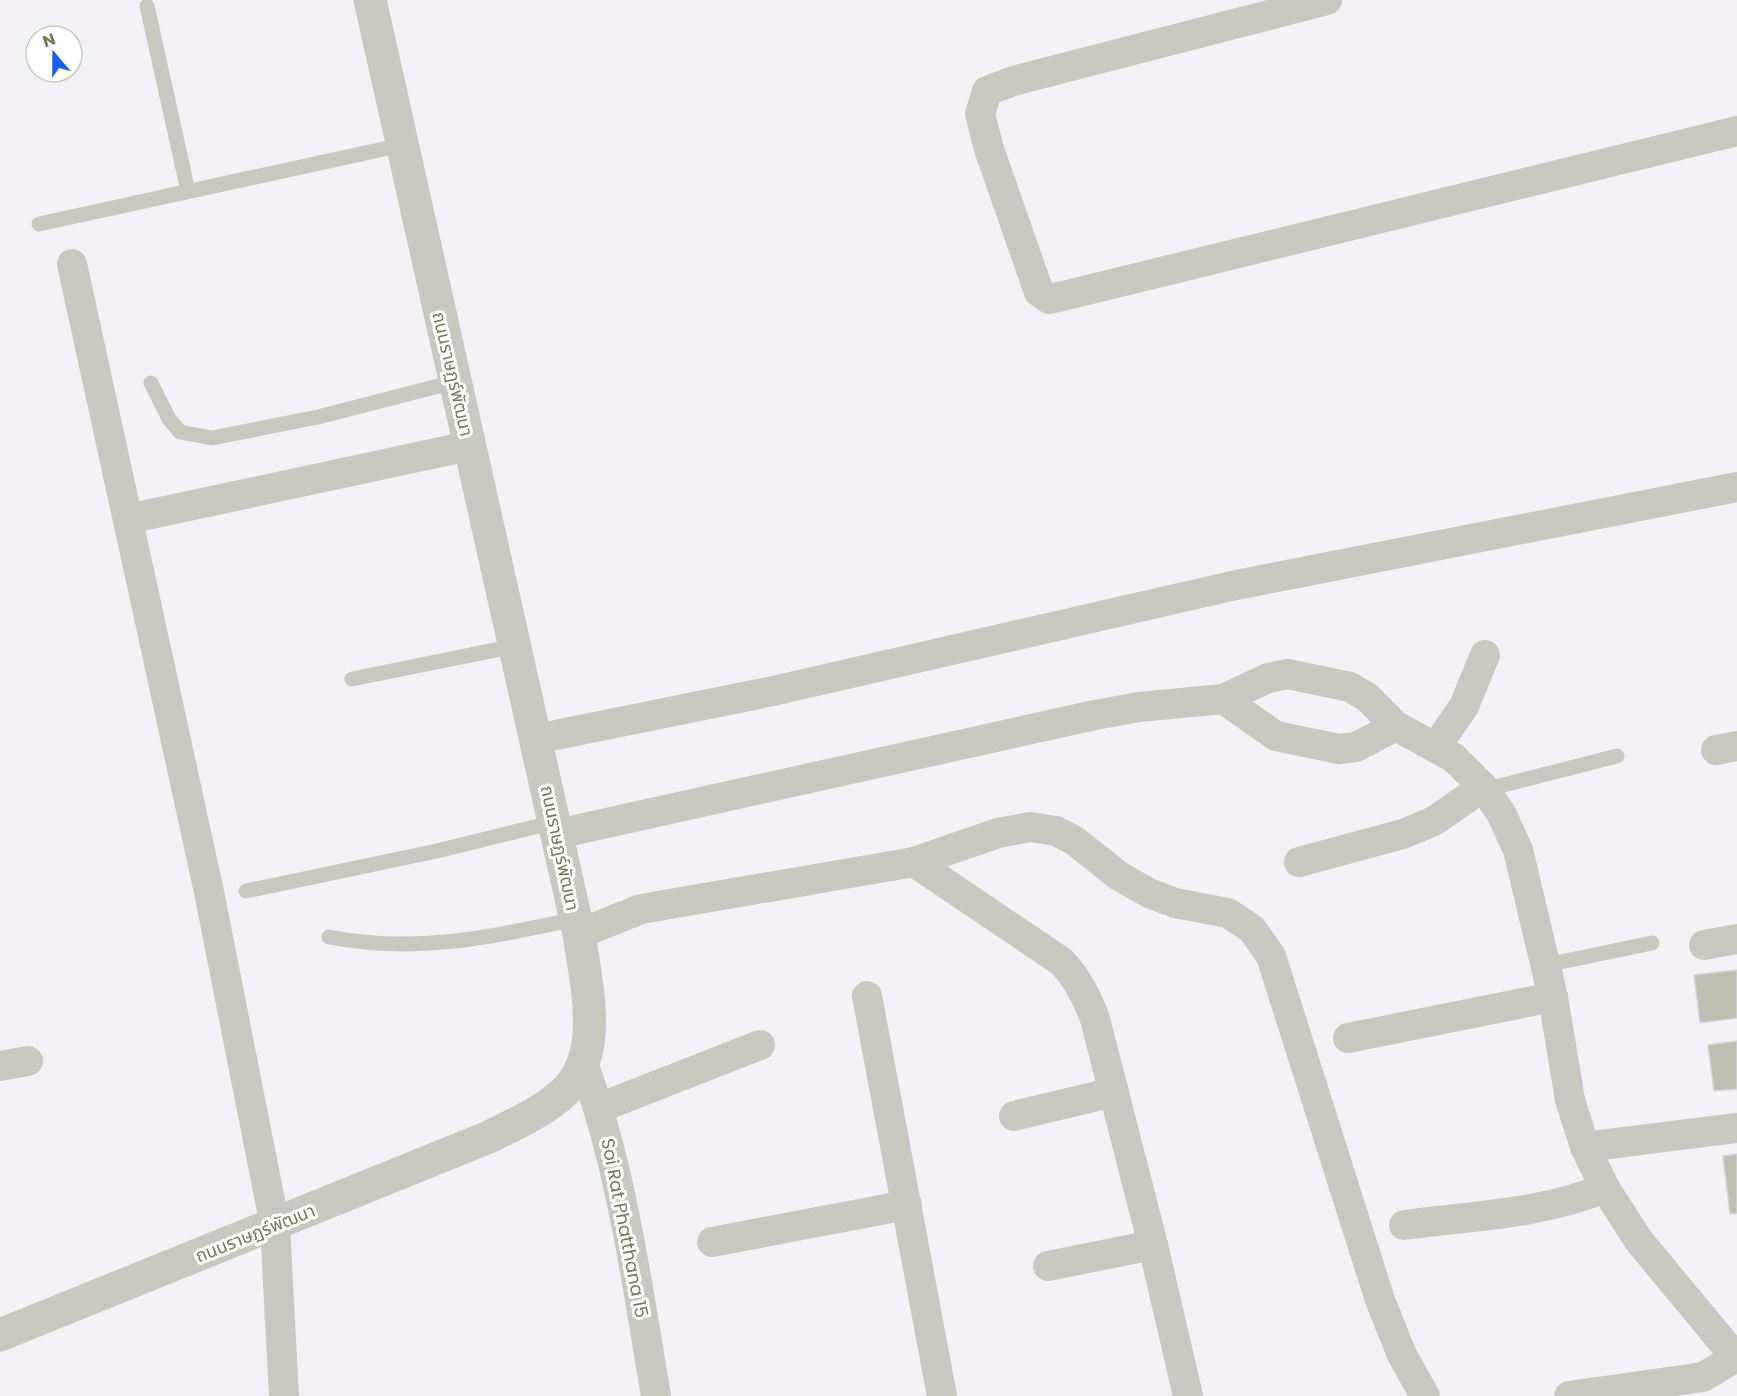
<svg xmlns="http://www.w3.org/2000/svg" width="1737" height="1396" font-family="Poppins,'Noto Sans Thai',sans-serif">
  <style>
    .building { fill: #bfbdb2; stroke: #d5d4d7; stroke-width: 1.5 }
    .lines { fill: none; stroke-linecap: round; stroke-linejoin: round }
    .service { stroke: #c9c8c0; stroke-width: 15 }
    .minor { stroke: #c9c8c0; stroke-width: 30 }
    .tertiary { stroke: #c9c8c0; stroke-width: 33 }
    .labels { text-anchor: middle; dominant-baseline: central; stroke-width: 6; stroke-linejoin: round; paint-order: stroke }
    .street-label { font-size: 18px; fill: #79765a; stroke: #fff }
  </style>
  <rect width="100%" height="100%" fill="#f3f1f6"/>
  <g class="building">
    <polygon points="1737,970 1737,1018 1700,1023 1694,975"/>
    <polygon points="1737,1041 1737,1089 1714,1091 1708,1045"/>
    <polygon points="1737,1154 1737,1213 1730,1214 1723,1156"/>
  </g>
  <g class="lines">
    <g class="service">
      <polyline points="147,6 188,191"/>
      <polyline points="39,224 402,145"/>
      <polyline points="151,383 169,419 180,432 212,438 318,417 454,382"/>
      <polyline points="352,679 515,646"/>
      <polyline points="1484,790 1617,756"/>
      <polyline points="246,891 437,851 555,822"/>
      <path d="M329,937C418,954 489,937 576,919"/>
      <polyline points="1546,965 1652,943"/>
    </g>
    <g class="minor">
      <path d="M1327,0L1013,81L987,91L980,114L989,149L1039,292L1049,299L1063,296C1288,243 1512,185 1737,131"/>
      <polyline points="72,264 209,892 275,1226 284,1396"/>
      <polyline points="128,519 469,446"/>
      <polyline points="1223,699 1276,736 1339,749 1356,747 1396,726"/>
      <polyline points="536,739 773,691 1236,585 1737,487"/>
      <polyline points="1436,747 1464,706 1485,655"/>
      <polyline points="1716,750 1737,746"/>
      <polyline points="557,834 1095,715 1139,707 1223,699 1268,678 1288,674 1350,687 1367,697 1396,726 1454,758 1483,787 1501,813 1518,850 1553,997 1570,1100 1585,1147 1605,1188 1639,1241 1737,1359"/>
      <path d="M914,862L1062,962C1078,979 1087,997 1095,1019L1153,1245L1188,1396"/>
      <polyline points="1299,862 1403,834 1434,821 1483,787"/>
      <polyline points="579,934 641,909 914,862 998,833 1030,827 1056,831 1075,841 1119,876 1149,893 1175,903 1228,913 1252,929 1271,956 1380,1300 1402,1355 1425,1396"/>
      <polyline points="1704,945 1737,939"/>
      <polyline points="867,996 942,1396"/>
      <polyline points="1348,1038 1553,997"/>
      <path d="M583,1063C622,1170 637,1284 656,1396"/>
      <polyline points="0,1066 28,1061"/>
      <polyline points="599,1108 760,1045"/>
      <polyline points="1014,1116 1114,1092"/>
      <polyline points="1585,1147 1737,1128"/>
      <path d="M1404,1225C1472,1216 1542,1214 1605,1188"/>
      <polyline points="712,1242 907,1205"/>
      <polyline points="1048,1266 1153,1245"/>
      <polyline points="1569,1396 1703,1377 1736,1357"/>
    </g>
    <path class="tertiary" d="M0,1335L489,1137C513,1125 540,1113 561,1095C606,1057 586,985 579,934L370,0"/>
  </g>
  <g class="labels">
    <g class="street-label">
      <text transform="translate(453 374) rotate(77)">ถนนราษฏร์พัฒนา</text>
      <text transform="translate(560 848) rotate(78)">ถนนราษฏร์พัฒนา</text>
      <text transform="translate(625 1228) rotate(79)">Soi Rat Phatthana 15</text>
      <text transform="translate(255 1233) rotate(-22)">ถนนราษฏร์พัฒนา</text>
    </g>
  </g>
  <g transform="translate(54 54) rotate(340)"><circle r="28" fill="#ffffff" stroke="#c9c8bd" stroke-width="1.5"/>
  <path d="M0-4.5L10 22L0 15L-10 22Z" fill="#155ff2"/>
  <text y="-9" font-size="16" font-weight="bold" text-anchor="middle" fill="#79765a">N</text>
  </g>
</svg>
